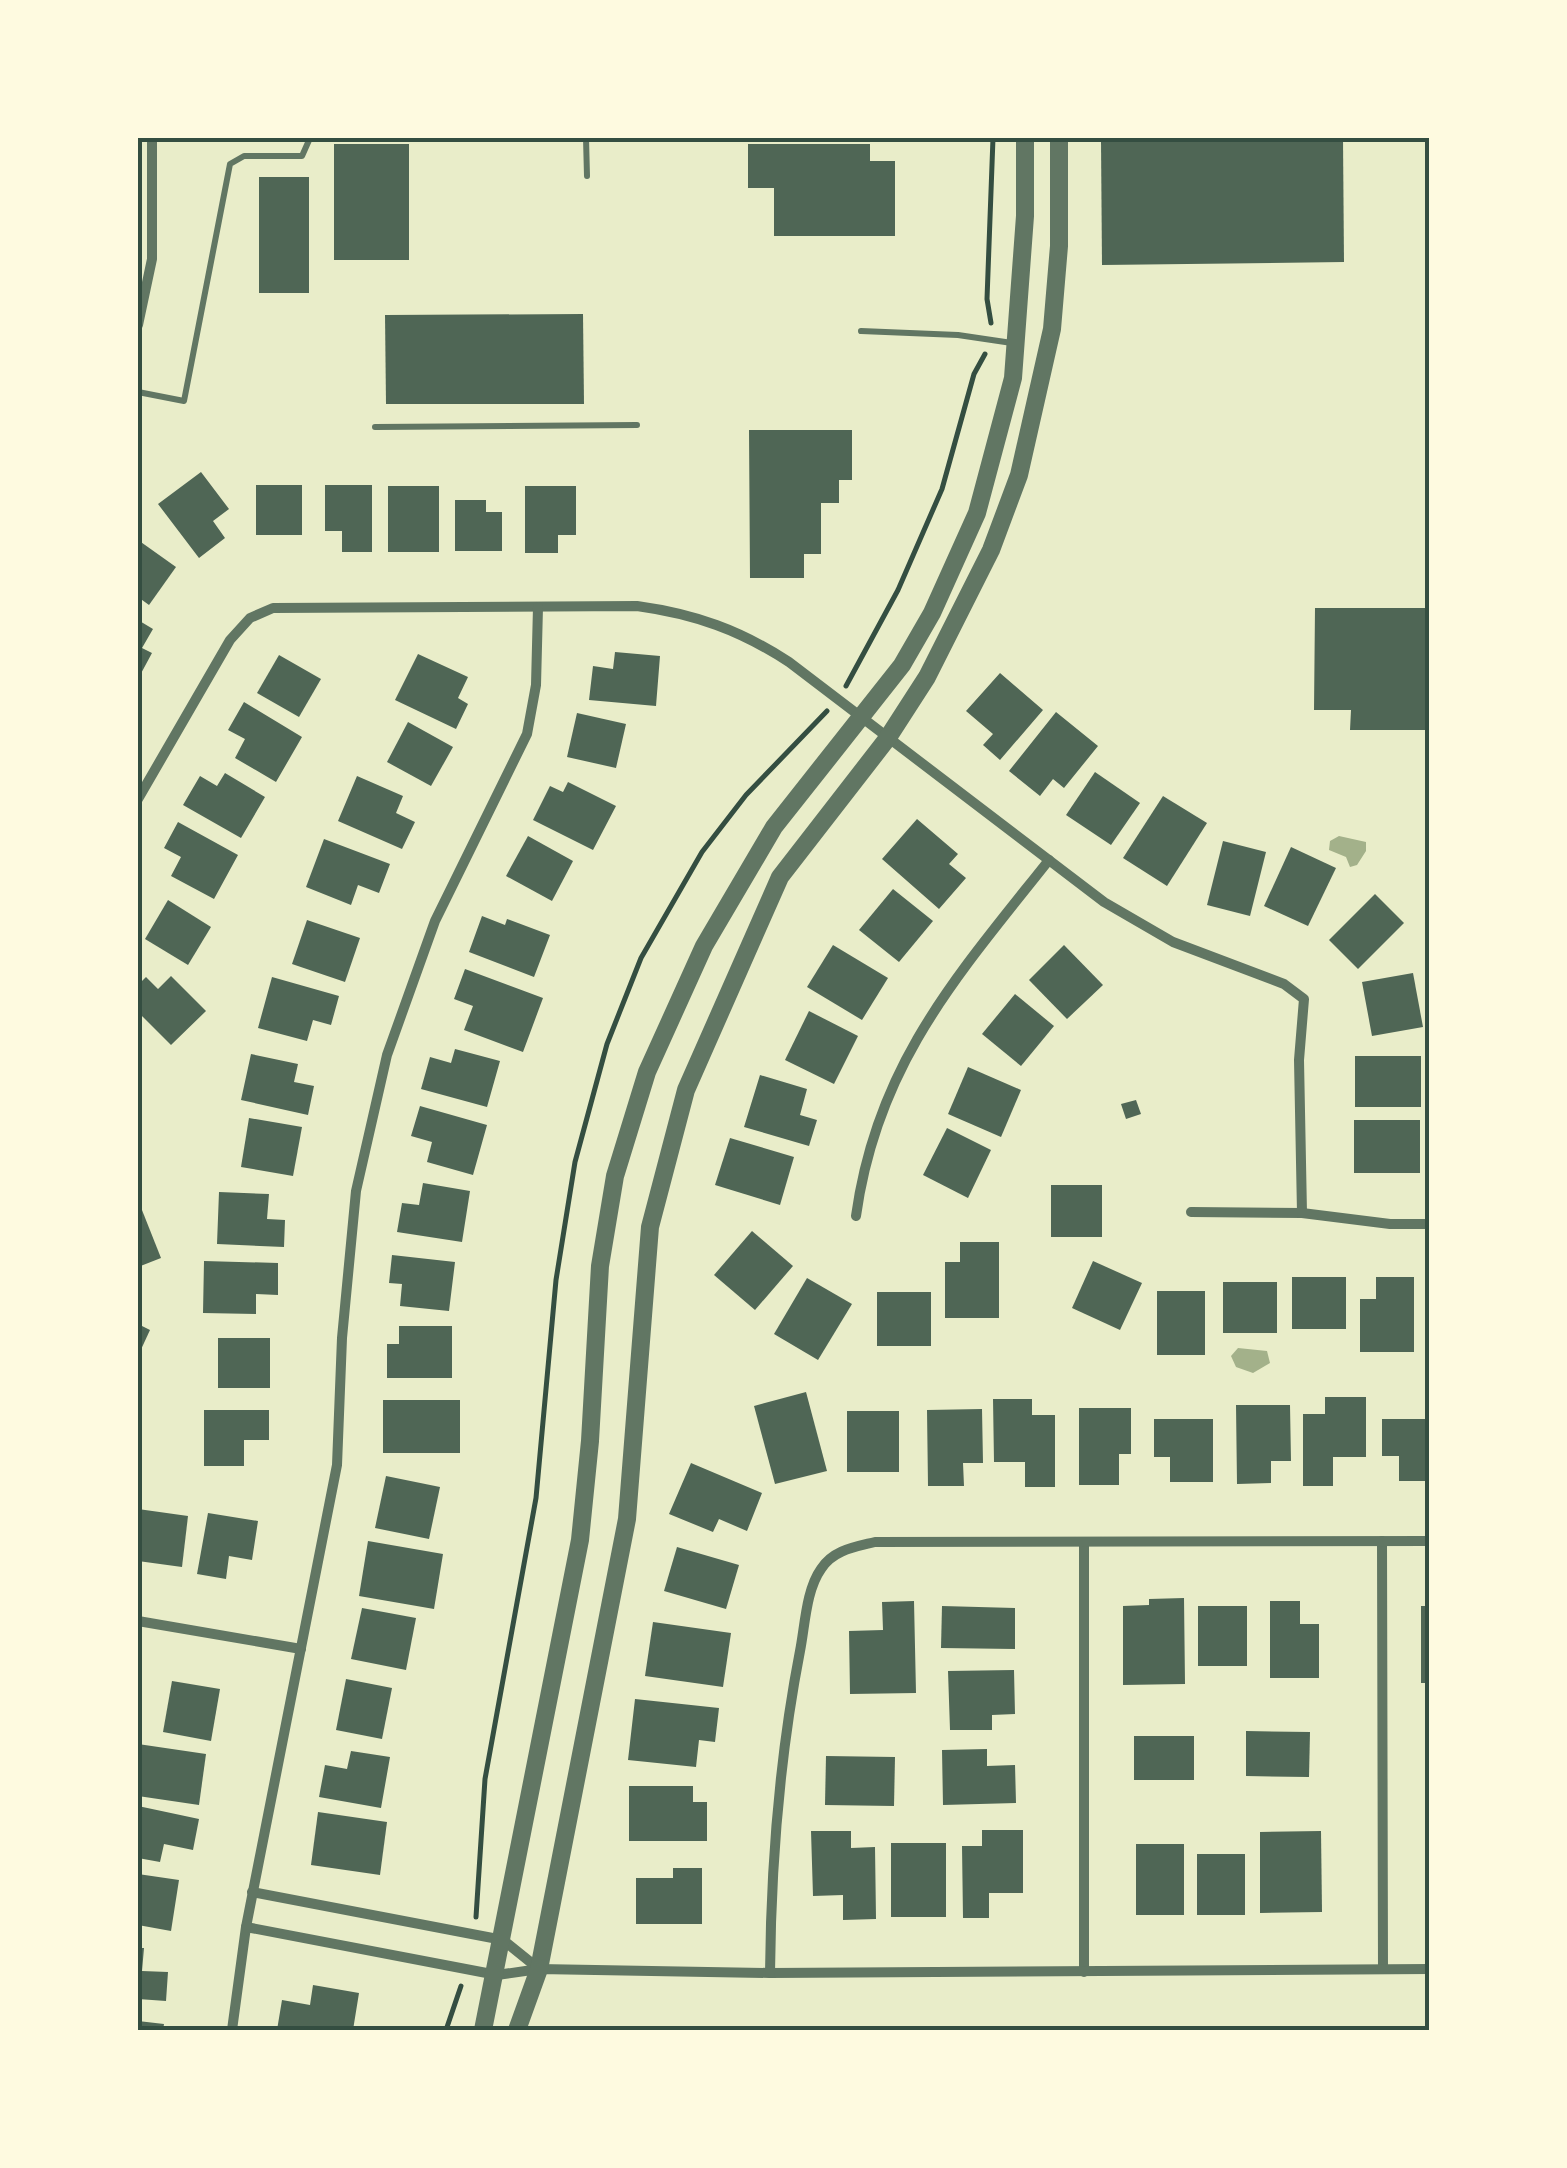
<svg xmlns="http://www.w3.org/2000/svg" width="1567" height="2168" font-family="'Exo 2',sans-serif">
  <style>
    .water { fill: #a3b18a }
    .building { fill: #4f6655 }
    .lines { fill: none; stroke-linecap: round; stroke-linejoin: round }
    .path { stroke: #344e41; stroke-width: 5 }
    .service { stroke: #617663; stroke-width: 6 }
    .minor { stroke: #617663; stroke-width: 10 }
    .tertiary { stroke: #617663; stroke-width: 18 }
    .neatline { fill: none; stroke: #344e41; stroke-width: 4 }
  </style>
  <rect width="100%" height="100%" fill="#e9edc9"/>
  <g class="water">
    <polygon points="1339,836 1366,842 1366,851 1357,865 1350,867 1346,857 1329,850 1330,841"/>
    <polygon points="1238,1348 1267,1351 1270,1363 1253,1373 1236,1367 1231,1356"/>
  </g>
  <g class="building">
    <polygon points="1343,139 1344,262 1102,265 1101,141"/>
    <rect x="334" y="144" width="75" height="116"/>
    <polygon points="748,144 870,144 870,161 895,161 895,236 774,236 774,188 748,188"/>
    <rect x="259" y="177" width="50" height="116"/>
    <polygon points="583,314 584,404 386,404 385,315"/>
    <polygon points="749,430 852,430 852,480 839,480 839,503 821,503 821,554 804,554 804,578 750,578"/>
    <polygon points="201,472 229,509 213,521 225,538 199,558 158,504"/>
    <rect x="256" y="485" width="46" height="50"/>
    <polygon points="325,485 372,485 372,552 342,552 342,531 325,531"/>
    <rect x="388" y="486" width="51" height="66"/>
    <polygon points="525,486 576,486 576,535 558,535 558,553 525,553"/>
    <polygon points="455,500 486,500 486,512 502,512 502,551 455,551"/>
    <polygon points="138,540 176,567 149,605 138,597"/>
    <polygon points="1315,608 1430,608 1430,730 1350,730 1351,710 1314,710"/>
    <polygon points="138,620 153,629 142,648 152,653 138,679"/>
    <polygon points="615,652 660,656 656,706 589,700 593,666 613,669"/>
    <polygon points="418,654 468,677 458,698 468,704 456,729 395,700"/>
    <polygon points="279,655 321,679 299,717 257,693"/>
    <polygon points="1000,673 1043,710 1000,760 983,745 993,734 966,711"/>
    <polygon points="244,702 302,737 276,782 235,758 245,739 228,730"/>
    <polygon points="1056,712 1098,746 1064,788 1053,779 1040,796 1009,771"/>
    <polygon points="577,713 626,724 616,768 567,757"/>
    <polygon points="408,722 453,747 431,786 387,762"/>
    <polygon points="1095,772 1140,803 1111,845 1066,815"/>
    <polygon points="225,773 265,797 241,838 183,805 200,776 217,786"/>
    <polygon points="357,776 403,796 396,813 415,822 402,849 338,821"/>
    <polygon points="568,782 616,806 593,850 533,820 550,786 563,792"/>
    <polygon points="1163,796 1207,823 1167,886 1123,858"/>
    <polygon points="917,819 958,854 949,864 966,878 939,909 882,859"/>
    <polygon points="178,822 238,855 214,899 171,876 181,857 164,848"/>
    <polygon points="528,836 573,861 552,901 506,876"/>
    <polygon points="324,839 390,864 379,893 358,885 351,905 306,887"/>
    <polygon points="1223,841 1266,852 1250,916 1207,905"/>
    <polygon points="1291,847 1336,868 1308,926 1264,906"/>
    <polygon points="893,889 933,921 899,962 859,930"/>
    <polygon points="1375,894 1404,923 1358,969 1329,940"/>
    <polygon points="168,900 211,927 188,965 145,939"/>
    <polygon points="482,916 505,925 507,919 550,935 534,977 469,952"/>
    <polygon points="307,920 360,938 345,982 292,964"/>
    <polygon points="833,945 888,978 862,1020 807,987"/>
    <polygon points="1064,945 1103,985 1067,1019 1029,980"/>
    <polygon points="465,969 543,998 523,1052 464,1030 473,1006 454,999"/>
    <polygon points="1413,973 1423,1027 1372,1036 1362,982"/>
    <polygon points="171,976 206,1011 171,1045 138,1012 138,985 146,977 158,989"/>
    <polygon points="272,977 339,996 331,1025 313,1020 307,1041 258,1028"/>
    <polygon points="1015,994 1054,1026 1021,1066 982,1034"/>
    <polygon points="809,1011 858,1036 834,1084 785,1060"/>
    <polygon points="455,1049 500,1061 487,1107 421,1089 430,1057 451,1063"/>
    <polygon points="251,1054 298,1064 294,1082 314,1086 308,1115 241,1100"/>
    <rect x="1355" y="1056" width="66" height="51"/>
    <polygon points="968,1067 1021,1090 1001,1137 948,1114"/>
    <polygon points="760,1075 807,1089 800,1115 817,1120 809,1146 744,1127"/>
    <polygon points="1136,1100 1141,1114 1126,1119 1121,1104"/>
    <polygon points="420,1106 487,1125 473,1175 427,1162 432,1142 411,1136"/>
    <polygon points="249,1118 302,1127 293,1176 241,1167"/>
    <rect x="1354" y="1120" width="66" height="53"/>
    <polygon points="947,1128 991,1150 968,1198 923,1175"/>
    <polygon points="730,1138 794,1157 780,1205 715,1185"/>
    <polygon points="423,1183 470,1191 462,1242 397,1232 402,1203 419,1205"/>
    <rect x="1051" y="1185" width="51" height="52"/>
    <polygon points="219,1192 269,1194 267,1219 285,1220 284,1247 217,1244"/>
    <polygon points="138,1200 161,1258 138,1267"/>
    <polygon points="752,1231 793,1266 755,1310 714,1275"/>
    <polygon points="960,1242 999,1242 999,1318 945,1318 945,1262 960,1262"/>
    <polygon points="392,1255 455,1262 449,1311 400,1306 402,1284 389,1283"/>
    <polygon points="204,1261 278,1263 278,1295 256,1294 256,1314 203,1313"/>
    <polygon points="1093,1261 1142,1283 1120,1330 1072,1308"/>
    <rect x="1292" y="1277" width="54" height="52"/>
    <polygon points="1376,1277 1414,1277 1414,1352 1360,1352 1360,1299 1376,1299"/>
    <polygon points="807,1278 852,1304 818,1360 774,1334"/>
    <rect x="1223" y="1282" width="54" height="51"/>
    <rect x="1157" y="1291" width="48" height="64"/>
    <rect x="877" y="1292" width="54" height="54"/>
    <polygon points="138,1324 150,1330 138,1356"/>
    <polygon points="399,1326 452,1326 452,1378 387,1378 387,1344 399,1344"/>
    <rect x="218" y="1338" width="52" height="50"/>
    <polygon points="806,1392 827,1471 775,1484 754,1406"/>
    <polygon points="1325,1397 1366,1397 1366,1457 1333,1457 1333,1486 1303,1486 1303,1414 1325,1414"/>
    <polygon points="993,1399 1032,1399 1032,1415 1055,1415 1055,1487 1025,1487 1025,1462 994,1462"/>
    <rect x="383" y="1400" width="77" height="53"/>
    <polygon points="1236,1405 1290,1405 1291,1461 1271,1461 1271,1483 1237,1484"/>
    <polygon points="1079,1408 1131,1408 1131,1454 1119,1454 1119,1485 1079,1485"/>
    <polygon points="982,1409 983,1463 963,1463 964,1486 928,1486 927,1410"/>
    <polygon points="204,1410 269,1410 269,1440 244,1440 244,1466 204,1466"/>
    <rect x="847" y="1411" width="52" height="61"/>
    <polygon points="1154,1419 1213,1419 1213,1482 1170,1482 1170,1457 1154,1457"/>
    <polygon points="1382,1419 1430,1419 1430,1481 1399,1481 1399,1456 1382,1456"/>
    <polygon points="691,1463 762,1493 747,1531 719,1519 713,1532 669,1514"/>
    <polygon points="386,1476 440,1487 429,1539 375,1528"/>
    <polygon points="138,1509 188,1516 182,1567 138,1561"/>
    <polygon points="208,1513 258,1521 252,1560 229,1556 226,1579 197,1574"/>
    <polygon points="368,1541 443,1554 434,1609 359,1596"/>
    <polygon points="677,1547 739,1565 726,1609 664,1591"/>
    <polygon points="1184,1598 1185,1684 1123,1685 1123,1606 1149,1605 1149,1599"/>
    <polygon points="914,1601 916,1693 850,1694 849,1631 883,1630 882,1602"/>
    <polygon points="1270,1601 1300,1601 1300,1624 1319,1624 1319,1678 1270,1678"/>
    <polygon points="942,1606 1015,1608 1015,1649 941,1648"/>
    <rect x="1198" y="1606" width="49" height="60"/>
    <rect x="1421" y="1606" width="9" height="77"/>
    <polygon points="362,1608 416,1618 406,1670 351,1659"/>
    <polygon points="653,1622 731,1633 723,1687 645,1676"/>
    <polygon points="1014,1670 1015,1714 992,1715 992,1730 950,1730 948,1671"/>
    <polygon points="346,1679 392,1688 382,1739 336,1730"/>
    <polygon points="172,1681 220,1689 211,1741 163,1732"/>
    <polygon points="635,1699 719,1708 715,1742 699,1740 696,1767 628,1760"/>
    <polygon points="1246,1731 1310,1732 1309,1777 1246,1776"/>
    <rect x="1134" y="1736" width="60" height="44"/>
    <polygon points="138,1744 206,1754 199,1805 138,1796"/>
    <polygon points="987,1749 987,1766 1015,1765 1016,1803 943,1805 942,1750"/>
    <polygon points="351,1751 390,1757 381,1808 319,1797 325,1765 347,1769"/>
    <polygon points="826,1756 895,1757 894,1806 825,1805"/>
    <polygon points="629,1786 693,1786 693,1802 707,1802 707,1841 629,1841"/>
    <polygon points="138,1806 199,1819 193,1850 164,1844 160,1862 138,1858"/>
    <polygon points="318,1812 387,1822 380,1875 311,1865"/>
    <polygon points="982,1830 1023,1830 1023,1893 989,1893 989,1918 963,1918 962,1846 982,1846"/>
    <polygon points="811,1831 851,1831 851,1848 875,1847 876,1919 843,1920 843,1895 813,1896"/>
    <polygon points="1321,1831 1322,1912 1260,1913 1260,1832"/>
    <rect x="891" y="1843" width="55" height="74"/>
    <rect x="1136" y="1844" width="48" height="71"/>
    <rect x="1197" y="1854" width="48" height="61"/>
    <polygon points="673,1868 702,1868 702,1924 636,1924 636,1878 673,1878"/>
    <polygon points="138,1874 179,1880 171,1931 138,1925"/>
    <polygon points="138,1948 144,1948 142,1971 168,1972 166,2001 138,1999"/>
    <polygon points="313,1985 359,1993 353,2030 277,2030 282,2000 310,2005"/>
    <polygon points="138,2021 164,2024 163,2030 138,2030"/>
    <rect x="1006" y="2026" width="30" height="4"/>
  </g>
  <g class="lines">
    <g class="path">
      <polyline points="991,323 987,299 993,138"/>
      <polyline points="846,686 898,590 942,489 974,374 985,354"/>
      <polyline points="476,1917 485,1779 536,1498 556,1280 575,1162 607,1044 641,958 702,852 746,795 827,711"/>
      <polyline points="446,2030 461,1986"/>
    </g>
    <g class="service">
      <polyline points="586,138 587,176"/>
      <polyline points="861,331 958,335 1012,343"/>
      <polyline points="138,392 184,401 230,164 244,156 302,156 310,138"/>
      <polyline points="375,427 637,425"/>
    </g>
    <g class="minor">
      <polyline points="138,325 152,259 152,138"/>
      <path d="M138,799L230,640L250,618L273,608L637,606C695,614 740,630 789,662L1104,902L1173,942L1284,984L1304,999L1299,1060L1302,1213"/>
      <polyline points="1191,1212 1302,1213 1390,1224 1430,1224"/>
      <path d="M856,1216C877,1064 957,976 1049,860"/>
      <polyline points="1382,1541 1383,1969"/>
      <polyline points="1084,1543 1084,1972"/>
      <polyline points="138,1621 301,1649"/>
      <polyline points="252,1892 503,1940 539,1969"/>
      <polyline points="246,1927 497,1975 539,1969 770,1973 1430,1969"/>
      <path d="M770,1973C771,1863 779,1759 800,1651C805,1626 806,1590 821,1569C833,1550 855,1547 875,1542L1430,1541"/>
      <polyline points="232,2030 246,1927 337,1465 342,1338 356,1191 387,1055 435,921 527,734 536,685 538,607"/>
    </g>
    <g class="tertiary">
      <polyline points="483,2030 580,1540 590,1441 600,1266 615,1176 647,1072 704,946 774,827 902,665 932,613 977,513 1013,378 1025,216 1025,138"/>
      <polyline points="517,2030 539,1969 627,1519 650,1227 686,1090 780,877 887,739 927,677 991,550 1019,475 1052,329 1059,246 1059,138"/>
    </g>
  </g>
  <rect width="1567" height="2168" fill="none" stroke="#fefae0" stroke-width="280"/>
  <rect x="140" y="140" width="1287" height="1888" class="neatline"/>
</svg>
